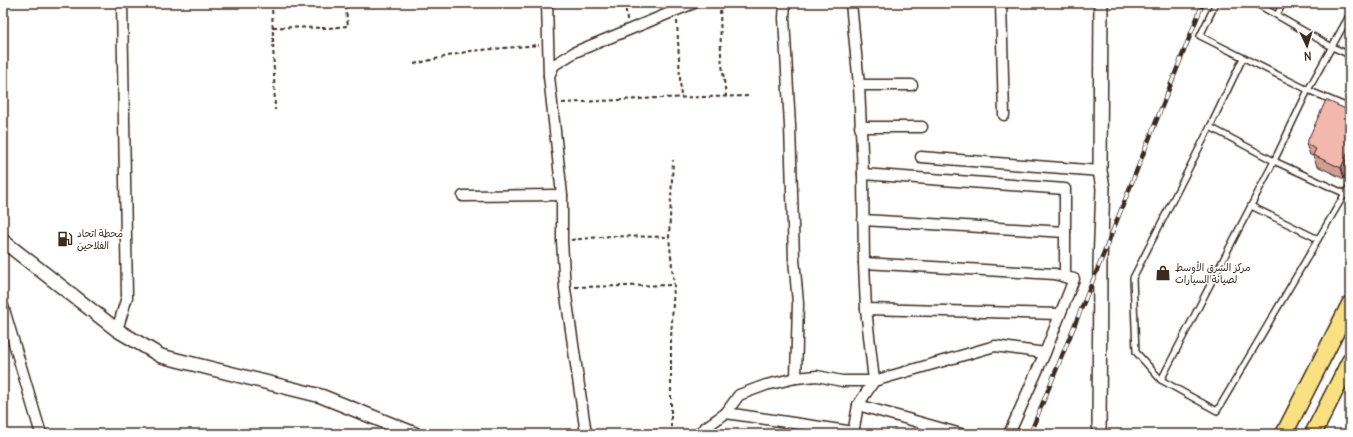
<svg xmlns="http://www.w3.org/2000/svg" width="1353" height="437" font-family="Delius,'Playpen Sans Arabic',sans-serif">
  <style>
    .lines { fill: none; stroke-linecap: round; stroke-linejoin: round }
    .service-casing { stroke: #3b2a1e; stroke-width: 8 }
    .minor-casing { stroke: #3b2a1e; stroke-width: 13 }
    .tertiary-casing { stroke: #3b2a1e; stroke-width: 16 }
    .primary-casing { stroke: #3b2a1e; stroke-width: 19 }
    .path { stroke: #3b2a1e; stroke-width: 2; stroke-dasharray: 4 3; stroke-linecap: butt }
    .service { stroke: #fff; stroke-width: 5 }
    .minor { stroke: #fff; stroke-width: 10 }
    .tertiary { stroke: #fff; stroke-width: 13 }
    .primary { stroke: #f9e181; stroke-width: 16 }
    .rail-casing { stroke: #3b2a1e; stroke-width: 4.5 }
    .rail { stroke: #fff; stroke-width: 3; stroke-dasharray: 9; stroke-linecap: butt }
    .wall { fill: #d09d95; stroke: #3b2a1e }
    .shaded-wall { fill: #a98079; stroke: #3b2a1e }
    .building { fill: #f2b7ad; stroke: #3b2a1e }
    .labels { text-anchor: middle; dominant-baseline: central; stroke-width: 3.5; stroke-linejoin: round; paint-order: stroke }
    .poi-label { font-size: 10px; fill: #3b2a1e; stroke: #fff; text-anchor: start }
  </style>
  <rect width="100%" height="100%" fill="#fff"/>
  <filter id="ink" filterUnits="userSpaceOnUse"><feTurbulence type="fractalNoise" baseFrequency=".025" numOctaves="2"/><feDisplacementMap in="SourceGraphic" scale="8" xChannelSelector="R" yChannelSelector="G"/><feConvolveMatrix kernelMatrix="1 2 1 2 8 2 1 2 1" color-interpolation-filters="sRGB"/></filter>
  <g filter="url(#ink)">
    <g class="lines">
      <g class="service-casing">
        <g id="service">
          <polyline points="1216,3 1200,36 1308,90 1274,161 1350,196"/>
          <polyline points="1255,3 1332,47 1350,55"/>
          <polyline points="1350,14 1308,90 1350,108"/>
          <polyline points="1277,15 1283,3"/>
          <polyline points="1210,127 1133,278 1136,352 1161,380 1217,411 1350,185"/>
          <polyline points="1251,206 1318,239"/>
          <polyline points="1161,380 1274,161 1210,127 1243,58"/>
        </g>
      </g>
      <g class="minor-casing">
        <g id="minor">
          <polyline points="547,3 549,76 562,195 562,241 565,289 586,434"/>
          <polyline points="785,3 784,18 790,126 794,259 798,303 796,378"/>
          <polyline points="851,3 859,85 863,174 864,263 866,309 874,381 858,405 853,434"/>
          <polyline points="1001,3 1004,115"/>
          <polyline points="549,76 554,65 575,52 694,3"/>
          <polyline points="859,85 912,85"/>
          <polyline points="860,127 922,127"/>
          <polyline points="921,157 1100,171"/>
          <polyline points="863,174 1065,189 1065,277 1074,279 1045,353 1009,434"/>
          <polyline points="463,196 562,195"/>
          <polyline points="863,220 1065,232"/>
          <polyline points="864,263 1055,274 1065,277"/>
          <polyline points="3,306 41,434"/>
          <polyline points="866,309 1059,314"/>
          <polyline points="117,330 127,297 122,3"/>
          <polyline points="858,405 961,434"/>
          <polyline points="726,413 854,432"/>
          <polyline points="698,434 706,427 726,413 739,395 766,385 796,378 817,376 842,381 874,381 995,346 1045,353"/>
        </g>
      </g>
      <g class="tertiary-casing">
        <g id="tertiary">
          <polyline points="3,241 117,330 161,356 321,396 415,434"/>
          <polyline points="1099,434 1100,263 1103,188 1100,171 1101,3"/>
        </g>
      </g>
      <g class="primary-casing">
        <g id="primary">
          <polyline points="1284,434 1350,304"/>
          <polyline points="1313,434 1350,361"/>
        </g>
      </g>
      <g class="path">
        <polyline points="272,3 275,110"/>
        <polyline points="625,3 627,20"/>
        <polyline points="720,3 721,56 726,96"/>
        <polyline points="677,21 681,97"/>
        <polyline points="273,27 328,28 348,26 345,3"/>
        <polyline points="414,64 470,51 539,45"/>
        <polyline points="562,103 659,98 751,96"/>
        <polyline points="571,240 610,236 669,237"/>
        <polyline points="575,287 674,285"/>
        <polyline points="671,434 671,339 674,285 669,237 673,160"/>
      </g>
      <use href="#service" class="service"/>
      <use href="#minor" class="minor"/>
      <use href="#tertiary" class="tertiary"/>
      <use href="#primary" class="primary"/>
      <g class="rail-casing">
        <polyline id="rail" points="1030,434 1100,263 1203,3"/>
      </g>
      <use href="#rail" class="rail"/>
    </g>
    <polygon class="wall" points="1350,111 1350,166 1344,179 1317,166 1313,156 1310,155 1306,144"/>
    <polygon class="shaded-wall" points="1350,147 1350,166 1344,179 1341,168"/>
    <polygon class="building" points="1326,100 1350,111 1350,147 1341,168 1313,155 1316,149 1306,144"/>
  </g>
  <defs>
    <g id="fuel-bare" transform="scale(1.2)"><path d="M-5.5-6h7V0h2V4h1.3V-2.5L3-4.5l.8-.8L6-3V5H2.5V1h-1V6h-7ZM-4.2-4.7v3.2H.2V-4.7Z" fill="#3b2a1e" stroke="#fff" stroke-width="2.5" paint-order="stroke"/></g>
    <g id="shop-bare" transform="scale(1.2)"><path d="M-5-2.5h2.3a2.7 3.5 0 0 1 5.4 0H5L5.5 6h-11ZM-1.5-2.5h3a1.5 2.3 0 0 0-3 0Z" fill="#3b2a1e" stroke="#fff" stroke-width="2.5" paint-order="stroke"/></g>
  </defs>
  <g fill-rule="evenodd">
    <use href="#fuel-bare" x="65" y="239"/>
    <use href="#shop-bare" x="1163" y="273"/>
  </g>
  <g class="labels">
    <g class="poi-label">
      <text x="77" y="233">محطة اتحاد<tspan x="77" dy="12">الفلاحين</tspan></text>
      <text x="1175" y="267">مركز الشرق الأوسط<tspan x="1175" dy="12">لصيانة السيارات</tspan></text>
    </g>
  </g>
  <rect width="1353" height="437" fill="none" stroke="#fff" stroke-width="16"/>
  <rect x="8" y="8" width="1337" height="421" fill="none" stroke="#3b2a1e" stroke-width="1.5" filter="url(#ink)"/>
  <g transform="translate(1307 46) rotate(176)" stroke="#ffffff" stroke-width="3" paint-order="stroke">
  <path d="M0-3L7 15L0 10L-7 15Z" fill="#3b2a1e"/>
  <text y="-6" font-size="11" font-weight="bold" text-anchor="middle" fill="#3b2a1e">N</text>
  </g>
</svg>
